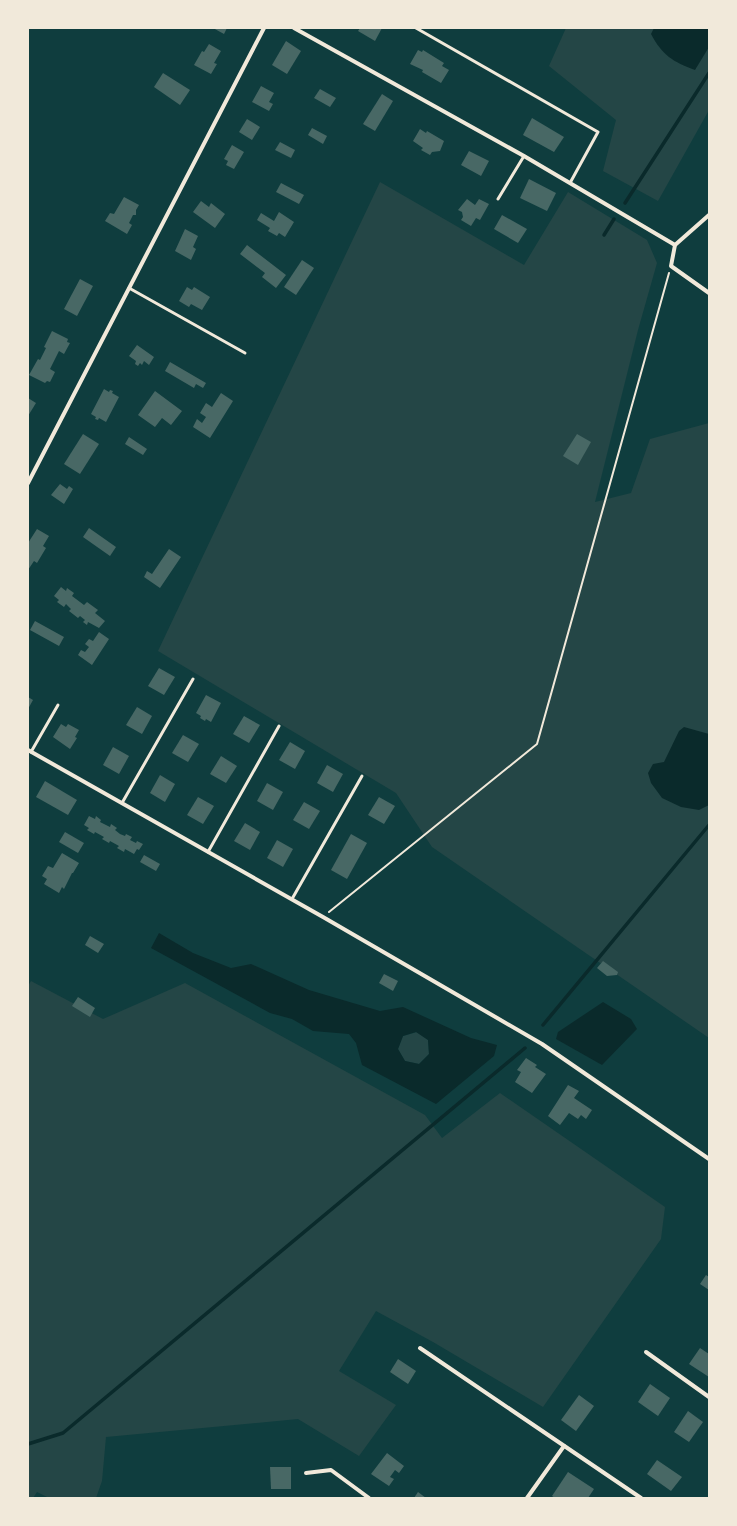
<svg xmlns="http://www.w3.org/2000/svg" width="737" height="1526" font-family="Signika,sans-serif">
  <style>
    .green { fill: #244646 }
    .water { fill: #0a2a2b; fill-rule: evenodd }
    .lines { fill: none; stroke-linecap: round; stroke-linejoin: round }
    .stream { stroke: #0a2a2b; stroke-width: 3.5 }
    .building { fill: #486865 }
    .path { stroke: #f1e9da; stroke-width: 2 }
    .service { stroke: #f1e9da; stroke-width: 3 }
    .minor { stroke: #f1e9da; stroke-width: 4 }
  </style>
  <rect width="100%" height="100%" fill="#0f3d3e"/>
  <g class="green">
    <polygon points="566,28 709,28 709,110 658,201 603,171 616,120 549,66"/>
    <polygon points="380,182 524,265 568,192 647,240 657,263 638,330 595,502 631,493 650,439 709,423 709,1038 432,847 396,793 158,651"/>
    <polygon points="31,981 103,1019 185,983 425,1115 442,1138 500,1093 665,1207 661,1239 543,1407 433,1342 376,1311 339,1371 396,1405 359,1456 298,1419 106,1437 102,1481 96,1498 49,1498 37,1492 33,1498 28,1498 28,986"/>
    <polygon points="417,1032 428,1040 429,1054 419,1064 405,1061 398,1049 403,1036"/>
  </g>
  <g class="water">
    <path d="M654,28H709V47L695,70C673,62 662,55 651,34Z"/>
    <polygon points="684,727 709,734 709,805 699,810 681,807 662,798 651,783 648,773 653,764 664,762 679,731"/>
    <path d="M159,933L193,953L231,968L251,964L309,990L380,1011L403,1007L471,1038L497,1045L494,1056L436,1104L362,1065L356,1043L349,1034L313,1031L292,1019L270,1013L151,948ZM416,1032L428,1040L429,1054L419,1064L405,1061L398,1049L403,1036Z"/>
    <polygon points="603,1002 631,1019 637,1029 602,1065 556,1039 558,1032"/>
  </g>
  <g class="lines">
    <g class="stream">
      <polyline points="625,203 709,73"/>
      <polyline points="604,235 614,219"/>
      <polyline points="543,1025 709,825"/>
      <polyline points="28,1444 63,1433 525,1048"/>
    </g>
  </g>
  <g class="building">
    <polygon points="213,28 227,28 224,34"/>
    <polygon points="360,28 382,28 375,41 358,31"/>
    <polygon points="286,41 301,51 287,74 272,65"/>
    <polygon points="209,44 221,51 214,63 217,64 211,74 194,65 202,51 204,52"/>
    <polygon points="418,50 422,52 423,50 444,63 442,66 449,70 441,83 422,72 423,70 410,64"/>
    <polygon points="163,73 190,90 180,105 154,87"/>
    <polygon points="261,86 274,93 269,102 273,104 269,111 252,102"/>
    <polygon points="320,89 336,98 330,107 314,98"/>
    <polygon points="382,94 393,101 375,131 363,124"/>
    <polygon points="532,118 564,137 554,152 523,135"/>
    <polygon points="247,119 260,127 252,140 239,132"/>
    <polygon points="312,128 327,136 323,144 308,135"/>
    <polygon points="420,129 426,133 427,131 444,141 440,151 432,152 430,155 421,150 423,148 413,141"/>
    <polygon points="280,142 295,150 291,158 275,150"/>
    <polygon points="232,145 244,152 234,169 226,165 228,161 224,159"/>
    <polygon points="469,151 489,161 481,176 461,165"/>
    <polygon points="529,179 556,193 547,211 520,198"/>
    <polygon points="281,183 304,195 299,204 276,192"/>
    <polygon points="124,197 139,205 136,210 136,215 133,215 129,223 132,225 127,234 105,221 110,213 114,214"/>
    <polygon points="467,199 475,205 479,199 489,204 480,220 476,218 471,226 461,220 463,217 462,212 458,210"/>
    <polygon points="201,201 209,207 211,203 225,214 215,228 193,212"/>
    <polygon points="279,212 294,222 285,237 279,233 277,236 268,231 270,228 257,220 261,213 274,221"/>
    <polygon points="502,215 527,229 518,243 494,229"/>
    <polygon points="185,229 198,236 193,247 196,249 191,260 175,251"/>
    <polygon points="247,245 286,275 276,288 262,277 265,273 240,254"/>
    <polygon points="302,260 314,268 296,295 284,287"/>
    <polygon points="80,279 93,286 77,316 64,309"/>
    <polygon points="187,287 192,290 194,287 210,297 202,310 191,304 189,307 179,301"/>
    <polygon points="52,331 68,339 67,342 70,343 64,354 59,351 50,369 55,372 50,382 47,381 45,383 29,375 38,359 40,360 46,348 44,347"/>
    <polygon points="137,345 154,357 149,365 144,361 142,365 140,363 138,366 135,364 136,361 129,356"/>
    <polygon points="170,362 206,383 203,388 196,384 194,388 165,371"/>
    <polygon points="104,389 109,392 110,390 113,391 112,393 119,397 106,422 99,418 98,420 95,419 96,417 91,414"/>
    <polygon points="155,391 182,411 171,425 162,418 155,427 138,415"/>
    <polygon points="221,393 233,401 210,438 193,427 197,419 202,423 206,417 200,413 206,403 212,407"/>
    <polygon points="28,398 36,403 28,416"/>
    <polygon points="83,434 99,444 80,474 64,464"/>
    <polygon points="577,434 591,442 578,465 563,456"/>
    <polygon points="129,437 147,449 143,455 125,444"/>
    <polygon points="60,484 67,489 69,486 73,489 64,504 51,495"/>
    <polygon points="89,528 116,547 110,556 83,537"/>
    <polygon points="37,529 49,536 43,546 46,548 37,563 34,561 28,570 28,543"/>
    <polygon points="169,549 181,557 160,588 144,577 147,571 152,574"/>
    <polygon points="61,587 66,591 67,588 74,593 72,596 84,605 87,602 98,610 95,613 105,621 99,628 88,622 87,625 83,622 85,620 80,616 78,618 69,611 71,609 66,604 64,607 57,602 59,600 54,596"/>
    <polygon points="35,621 64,637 59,646 30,630"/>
    <polygon points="99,632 109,639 92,665 78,655 81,650 85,652 89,647 85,644 89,639 93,641"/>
    <polygon points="159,668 175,677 164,695 148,686"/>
    <polygon points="206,695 221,703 211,722 206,719 205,721 200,718 201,716 196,713"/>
    <polygon points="28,697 33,700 28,709"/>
    <polygon points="137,707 152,716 142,734 126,725"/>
    <polygon points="244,716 260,725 249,743 233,734"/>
    <polygon points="61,724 66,727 68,724 79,730 75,737 77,738 70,749 53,737"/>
    <polygon points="183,735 199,744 188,762 172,753"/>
    <polygon points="290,742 305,751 295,769 279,760"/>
    <polygon points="113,747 129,756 119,774 103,765"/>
    <polygon points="221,756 237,766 226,783 210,774"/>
    <polygon points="327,765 343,774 333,792 317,783"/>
    <polygon points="160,775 175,784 165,802 150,793"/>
    <polygon points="45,781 77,800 68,815 36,797"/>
    <polygon points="267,783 283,792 273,810 257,801"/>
    <polygon points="198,797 214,806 203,824 187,815"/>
    <polygon points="379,797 395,806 384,824 368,815"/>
    <polygon points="304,802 320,811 309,829 293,820"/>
    <polygon points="89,816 95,819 96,816 101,820 100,822 110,827 111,824 117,828 115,830 120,834 125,836 126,834 132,837 130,840 136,843 137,841 143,844 139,850 137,849 134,854 125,849 124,852 117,848 119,846 110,841 109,843 102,839 104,837 95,832 94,834 87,830 89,828 84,825"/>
    <polygon points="245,823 260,832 250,850 234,841"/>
    <polygon points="65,832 84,843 78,853 59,842"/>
    <polygon points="351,834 367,843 347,879 331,870"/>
    <polygon points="277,840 293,849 283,867 267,858"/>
    <polygon points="62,853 79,863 73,873 72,873 64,889 62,887 59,893 44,884 47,879 42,876 48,866 53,868"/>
    <polygon points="144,855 160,864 156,871 140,862"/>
    <polygon points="90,936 104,944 98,953 85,945"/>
    <polygon points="603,961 618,972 617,975 607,976 597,968"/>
    <polygon points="384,974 398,981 393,991 379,983"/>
    <polygon points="78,997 95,1008 90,1017 72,1006"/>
    <polygon points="526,1058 537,1065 535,1067 546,1074 532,1093 515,1082 521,1072 517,1070"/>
    <polygon points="568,1085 579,1091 574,1098 592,1110 586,1119 581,1115 578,1119 569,1113 560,1125 548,1116"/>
    <polygon points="706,1275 709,1277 709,1290 700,1284"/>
    <polygon points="700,1348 709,1354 709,1377 689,1364"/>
    <polygon points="398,1359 416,1371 408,1384 390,1372"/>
    <polygon points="650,1384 670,1398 658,1416 638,1402"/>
    <polygon points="579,1395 594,1406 576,1431 561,1420"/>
    <polygon points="688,1411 703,1422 689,1442 674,1432"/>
    <polygon points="387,1453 404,1466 399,1473 395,1470 390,1477 394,1479 389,1486 371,1474"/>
    <polygon points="657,1460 682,1477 671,1491 647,1474"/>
    <polygon points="270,1467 291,1467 291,1489 271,1489"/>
    <polygon points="568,1472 594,1489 588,1498 555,1498 552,1496"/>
    <polygon points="418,1492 426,1498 414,1498"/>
  </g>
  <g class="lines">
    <polyline class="path" points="329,912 537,744 669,273"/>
    <g class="service">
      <polyline points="416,28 598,132 570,183"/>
      <polyline points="498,199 524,156"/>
      <polyline points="129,288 245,353"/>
      <polyline points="31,752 58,705"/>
      <polyline points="122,803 193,679"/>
      <polyline points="208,852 279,726"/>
      <polyline points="292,899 362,776"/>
    </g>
    <g class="minor">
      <polyline points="294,28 524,156 675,245"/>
      <polyline points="709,215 675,245 671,266 709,293"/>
      <polyline points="28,483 264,28"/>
      <polyline points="28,750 323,917 542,1044 709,1159"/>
      <polyline points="420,1348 641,1498"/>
      <polyline points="646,1352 709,1397"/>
      <polyline points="306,1473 331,1470 369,1498"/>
      <polyline points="527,1498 564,1446"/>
    </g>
  </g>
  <rect width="737" height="1526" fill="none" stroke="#f1e9da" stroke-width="58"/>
</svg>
